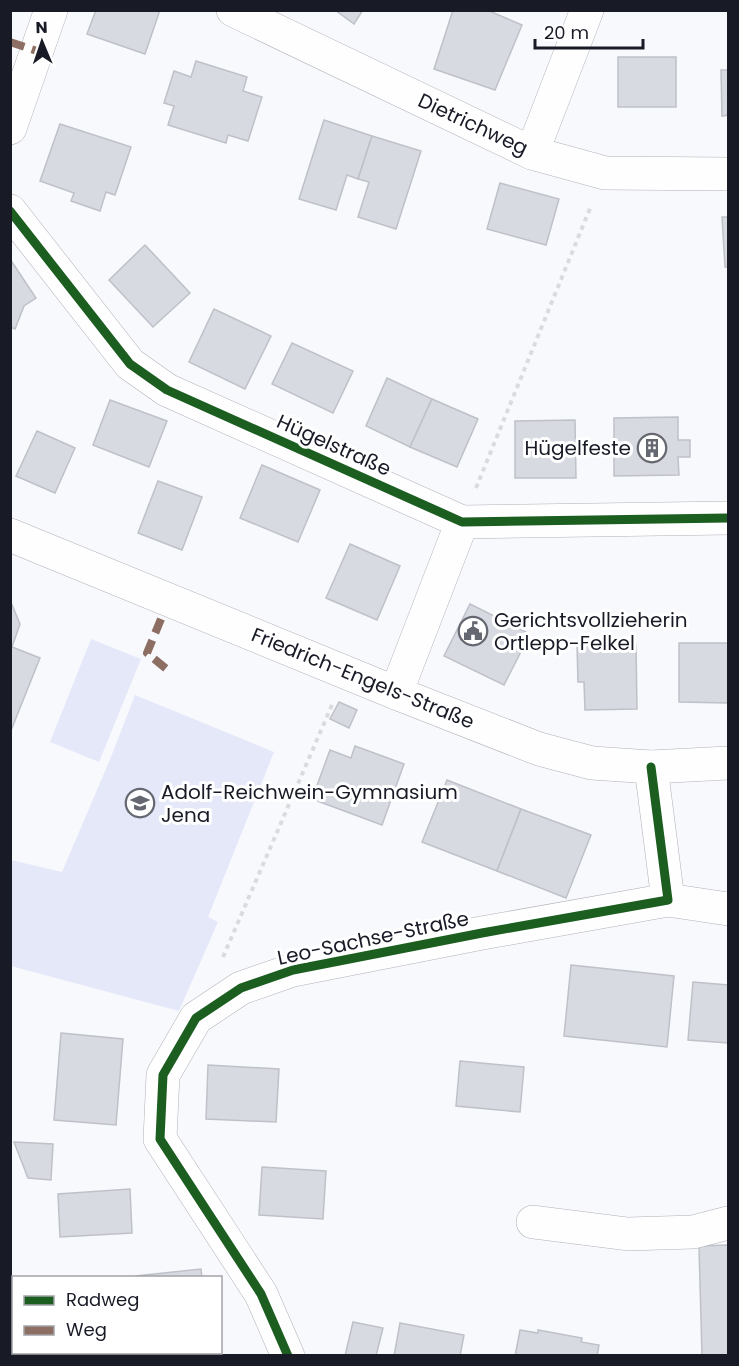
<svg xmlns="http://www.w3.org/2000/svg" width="739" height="1366" font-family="Poppins,sans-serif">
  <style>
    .green { fill: #e5e8f9 }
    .building { fill: #d8dae2; stroke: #bfc1c9; stroke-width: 1.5 }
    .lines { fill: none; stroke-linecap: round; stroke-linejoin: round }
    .minor-casing { stroke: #b1b2ba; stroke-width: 34 }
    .path { stroke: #dbdbde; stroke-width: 4; stroke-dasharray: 4.5 4.5; stroke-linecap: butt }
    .minor { stroke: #fefeff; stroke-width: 33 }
    .quiet { stroke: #8d6e63; stroke-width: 8; stroke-dasharray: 15 8; stroke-linecap: butt }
    .cycleway-casing { stroke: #fff; stroke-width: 13 }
    .cycleway { stroke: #1b5e20; stroke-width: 9 }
    .labels { text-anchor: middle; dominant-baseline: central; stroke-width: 6; stroke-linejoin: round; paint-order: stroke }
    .street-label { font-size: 20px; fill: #181a26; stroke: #fff }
    .poi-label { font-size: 20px; fill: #181a26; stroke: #fff; text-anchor: start }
  </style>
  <rect width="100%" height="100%" fill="#f8f9fd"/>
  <g class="green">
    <polygon points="91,639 141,659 99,762 50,742"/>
    <polygon points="135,695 274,752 208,917 218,922 179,1011 11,966 11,860 62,872 111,757"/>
  </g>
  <g class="building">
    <polygon points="96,10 160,10 145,54 87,34"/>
    <polygon points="335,10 363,10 354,24"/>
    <polygon points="453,10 487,10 522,25 495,90 434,69"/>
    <rect x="618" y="57" width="58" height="50"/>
    <polygon points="196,61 247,77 243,91 262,97 248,141 228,135 226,143 168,125 174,106 164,103 174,71 191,77"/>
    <polygon points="721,70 728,70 728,115 722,116"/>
    <polygon points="324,120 372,136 358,179 347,175 336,210 299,199"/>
    <polygon points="60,124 131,147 115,195 106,192 100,211 71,201 74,193 40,181"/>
    <polygon points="372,136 421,151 396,229 358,217 369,182 358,179"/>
    <polygon points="500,183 559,199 546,245 487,229"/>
    <polygon points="722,217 728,217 728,267 725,267"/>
    <polygon points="145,245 190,293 153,327 109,280"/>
    <polygon points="10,259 36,298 24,306 15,329 10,327"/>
    <polygon points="214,309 271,336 245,389 189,362"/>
    <polygon points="292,343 353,371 333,413 272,384"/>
    <polygon points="387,378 432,399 410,447 366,426"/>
    <polygon points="432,399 478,419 457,467 410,447"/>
    <polygon points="110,400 167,421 149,467 93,445"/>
    <polygon points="678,417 678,440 690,440 690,457 678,457 679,475 614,476 614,418"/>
    <polygon points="575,420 576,478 515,478 515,421"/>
    <polygon points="37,431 75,448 55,493 16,476"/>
    <polygon points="262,465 320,490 298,542 240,518"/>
    <polygon points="158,481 202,497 182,550 138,533"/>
    <polygon points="350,544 400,566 377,620 326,598"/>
    <polygon points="10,600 20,624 12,647 40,658 10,733"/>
    <polygon points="470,604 530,634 504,685 444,656"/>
    <polygon points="679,643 728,643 728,703 679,702"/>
    <polygon points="636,644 637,709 585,710 584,682 578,682 577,645"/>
    <polygon points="339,702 357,710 349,728 330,719"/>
    <polygon points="355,746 404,764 382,825 312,799 330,750 351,758"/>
    <polygon points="447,780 521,809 497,871 422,842"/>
    <polygon points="521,809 591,835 566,898 497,871"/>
    <polygon points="571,965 674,976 667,1047 564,1036"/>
    <polygon points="693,982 728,985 728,1043 688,1040"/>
    <polygon points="61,1033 123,1039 116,1125 54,1120"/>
    <polygon points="460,1061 524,1067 520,1112 456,1106"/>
    <polygon points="208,1065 279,1069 276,1122 206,1119"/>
    <polygon points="14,1142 53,1144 51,1180 28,1178"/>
    <polygon points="262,1167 326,1171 323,1219 259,1215"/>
    <polygon points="130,1189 132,1233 60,1237 58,1194"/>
    <polygon points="728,1245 728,1356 702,1356 699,1246"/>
    <polygon points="201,1269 202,1278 136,1278 136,1276"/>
    <polygon points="353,1322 383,1328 376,1356 345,1356"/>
    <polygon points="400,1323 464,1335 460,1356 394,1356"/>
    <polygon points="520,1330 538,1333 538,1330 582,1338 581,1342 599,1345 597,1356 515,1356"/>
  </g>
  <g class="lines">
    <g class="minor-casing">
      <g id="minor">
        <polyline points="233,10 532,153 605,173 728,174"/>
        <polyline points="10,128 51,10"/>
        <polyline points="532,153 587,10"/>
        <polyline points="10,211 130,364 167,390 462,522 728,518"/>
        <polyline points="10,535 396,693 539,749 592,763 651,767 728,763"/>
        <polyline points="396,693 462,522"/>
        <polyline points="668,900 728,909"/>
        <polyline points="533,1222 628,1234 693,1232 728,1223"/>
        <polyline points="288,1356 261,1294 160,1139 163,1075 196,1018 241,988 293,970 482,933 668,900 651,767"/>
      </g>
    </g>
    <g class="path">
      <polyline points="476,488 591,206"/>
      <polyline points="223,957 332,705"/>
    </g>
    <use href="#minor" class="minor"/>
    <g class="quiet">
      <polyline points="10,42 37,51"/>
      <polyline points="161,619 147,653 169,671"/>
    </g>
    <g class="cycleway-casing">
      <g id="cycleway">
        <polyline points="10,211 130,364 167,390 462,522 728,518"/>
        <polyline points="288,1356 261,1294 160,1139 163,1075 196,1018 241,988 293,970 482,933 668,900 651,767"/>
      </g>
    </g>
    <use href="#cycleway" class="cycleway"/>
  </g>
  <defs>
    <g id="building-ring" transform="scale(1.5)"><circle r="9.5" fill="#fff" stroke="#666871" stroke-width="1.5"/><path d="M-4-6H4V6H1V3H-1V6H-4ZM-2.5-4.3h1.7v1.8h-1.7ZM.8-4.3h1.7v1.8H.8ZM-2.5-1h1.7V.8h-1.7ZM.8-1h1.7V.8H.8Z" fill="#666871"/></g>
    <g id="civic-ring" transform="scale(1.5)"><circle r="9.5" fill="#fff" stroke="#666871" stroke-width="1.5"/><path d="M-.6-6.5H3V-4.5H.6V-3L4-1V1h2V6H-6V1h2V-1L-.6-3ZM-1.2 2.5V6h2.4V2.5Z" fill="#666871"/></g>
    <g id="school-ring" transform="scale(1.5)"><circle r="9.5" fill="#fff" stroke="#666871" stroke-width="1.5"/><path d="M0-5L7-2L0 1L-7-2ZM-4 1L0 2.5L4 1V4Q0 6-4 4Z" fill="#666871"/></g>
  </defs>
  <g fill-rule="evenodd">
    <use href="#building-ring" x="652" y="448"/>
    <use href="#civic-ring" x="473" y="631"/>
    <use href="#school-ring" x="140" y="803"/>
  </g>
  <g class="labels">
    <g class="street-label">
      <text transform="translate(473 124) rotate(25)">Dietrichweg</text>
      <text transform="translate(334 445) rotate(24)">Hügelstraße</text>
      <text transform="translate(363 678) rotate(22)">Friedrich-Engels-Straße</text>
      <text transform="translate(373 938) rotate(-12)">Leo-Sachse-Straße</text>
    </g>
    <g class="poi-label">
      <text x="631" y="448" text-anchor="end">Hügelfeste</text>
      <text x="494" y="620">Gerichtsvollzieherin<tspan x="494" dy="23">Ortlepp-Felkel</tspan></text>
      <text x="161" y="792">Adolf-Reichwein-Gymnasium<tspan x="161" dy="23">Jena</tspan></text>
    </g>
  </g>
  <rect width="739" height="1366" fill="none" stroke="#181a26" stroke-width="24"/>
  <rect x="12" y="1276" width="210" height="78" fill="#ffffff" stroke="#a3a3a8" stroke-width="1.5"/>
  <rect x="24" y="1296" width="30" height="9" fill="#1b5e20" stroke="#a3a3a8" stroke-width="1.5"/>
  <text x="66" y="1306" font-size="18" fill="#181a26">Radweg</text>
  <rect x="24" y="1326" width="30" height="9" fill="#8d6e63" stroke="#a3a3a8" stroke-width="1.5"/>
  <text x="66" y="1336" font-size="18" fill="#181a26">Weg</text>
  <g transform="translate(42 42) rotate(358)" stroke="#ffffff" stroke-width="4.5" paint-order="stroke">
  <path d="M0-4.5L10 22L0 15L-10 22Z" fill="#181a26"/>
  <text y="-9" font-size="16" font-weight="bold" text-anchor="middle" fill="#181a26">N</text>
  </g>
  <path d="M535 39v9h108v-9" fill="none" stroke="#181a26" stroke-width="3"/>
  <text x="544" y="39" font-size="18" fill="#181a26" stroke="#ffffff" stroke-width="4.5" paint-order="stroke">20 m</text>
</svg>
